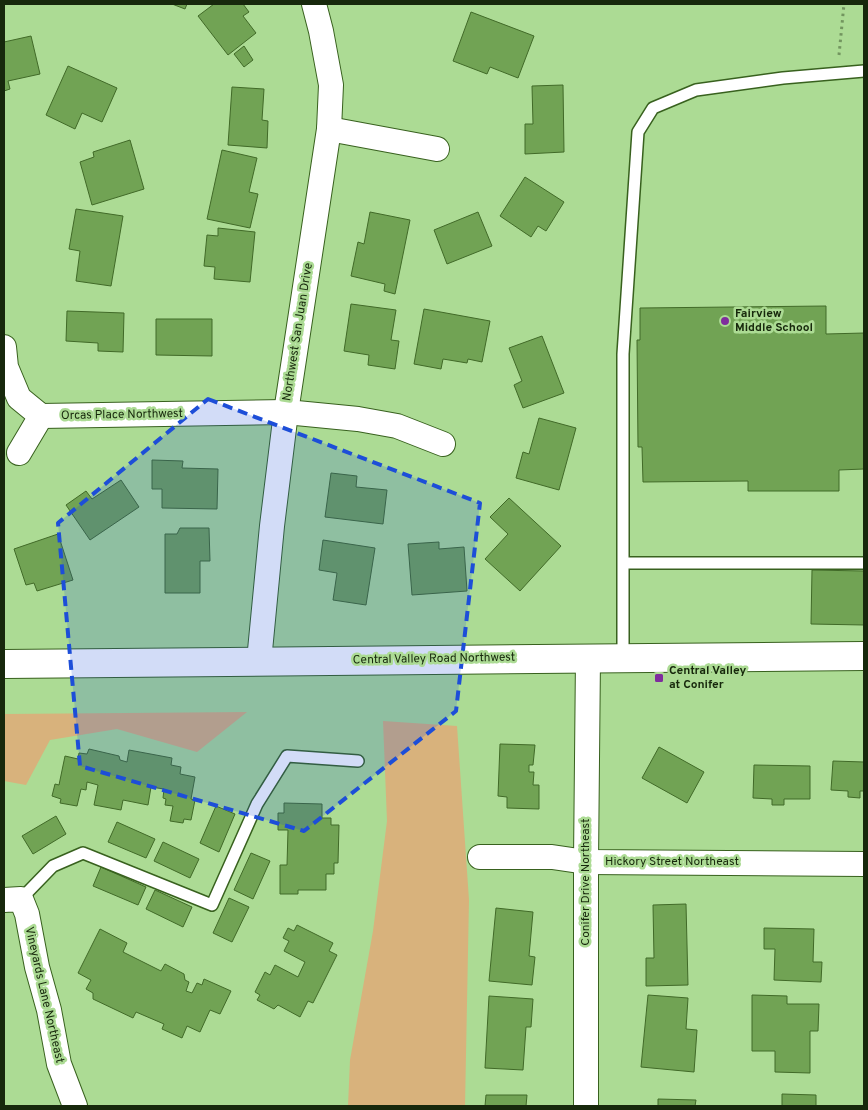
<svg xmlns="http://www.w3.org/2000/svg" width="868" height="1110" font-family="Overpass,sans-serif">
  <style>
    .green { fill: #d8b27c }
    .building { fill: #71a354; stroke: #416a28 }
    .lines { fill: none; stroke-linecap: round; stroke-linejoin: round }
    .lane-casing { stroke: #38611e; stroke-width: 14 }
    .street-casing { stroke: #38611e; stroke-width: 26 }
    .secondary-casing { stroke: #38611e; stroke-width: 30 }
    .path { stroke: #72955f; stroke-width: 3; stroke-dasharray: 2.5 4; stroke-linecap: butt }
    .lane { stroke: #fff; stroke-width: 11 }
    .street { stroke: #fff; stroke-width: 24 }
    .secondary { stroke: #fff; stroke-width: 28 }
    .marked { fill: #1d4ed8; fill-opacity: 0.2; stroke: #1d4ed8; stroke-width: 4; stroke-dasharray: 10 6; stroke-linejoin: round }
    .poi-dot { fill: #7f2d9d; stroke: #acdb94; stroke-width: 2 }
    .labels { text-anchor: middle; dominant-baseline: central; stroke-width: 5; stroke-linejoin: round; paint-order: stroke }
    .poi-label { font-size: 12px; font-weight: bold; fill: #17280c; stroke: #acdb94; text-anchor: start }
    .street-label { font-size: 12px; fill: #17280c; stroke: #acdb94 }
  </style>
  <rect width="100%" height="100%" fill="#acdb94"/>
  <g class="green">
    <polygon points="247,712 197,752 117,729 50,740 26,785 4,781 4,714"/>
    <polygon points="383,721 457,726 469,900 465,1106 348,1106 350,1060 373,931 387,821"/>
  </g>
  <g class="building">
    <polygon points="172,4 187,4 185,9"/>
    <polygon points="214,4 243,4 249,12 243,16 256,33 228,55 198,16"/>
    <polygon points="471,12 534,36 518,78 490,67 487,74 453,61"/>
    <polygon points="31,36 40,74 8,81 10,89 4,91 4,42"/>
    <polygon points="244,46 253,60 244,67 234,54"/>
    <polygon points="68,66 117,88 102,122 82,113 75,129 46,115"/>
    <polygon points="563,85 564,152 525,154 525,124 533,124 532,86"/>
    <polygon points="232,87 264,89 262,120 268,121 267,148 228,145"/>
    <polygon points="130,140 144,189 92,205 80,162 94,157 93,152"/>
    <polygon points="222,150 257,158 249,192 258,194 250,228 207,219"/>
    <polygon points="525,177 564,202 546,231 538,226 531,237 500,216"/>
    <polygon points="76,209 123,216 111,286 76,281 80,251 69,249"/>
    <polygon points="370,212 410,220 395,294 384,291 385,284 351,276 358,242 364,244"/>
    <polygon points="478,212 492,246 447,264 434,230"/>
    <polygon points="218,228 255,232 250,282 214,279 215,267 204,266 207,235 218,236"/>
    <polygon points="351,304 396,310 391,340 399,341 395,369 368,365 369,355 344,351"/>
    <polygon points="826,306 826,334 864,333 864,469 839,470 839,491 748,491 748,481 643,482 642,447 638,447 637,340 640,340 640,308"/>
    <polygon points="424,309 490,321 482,362 468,359 467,363 443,359 441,369 414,364"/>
    <polygon points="67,311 124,313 123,352 98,351 98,343 66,341"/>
    <polygon points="156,319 212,319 212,356 156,355"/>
    <polygon points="542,336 564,393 523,408 514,385 522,381 509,348"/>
    <polygon points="539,418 576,428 559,490 516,478 523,452 529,454"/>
    <polygon points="152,460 183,461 182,468 218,469 217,509 162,508 162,489 152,489"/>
    <polygon points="331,473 357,476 356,487 387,490 383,524 325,517"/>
    <polygon points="121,480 139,507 90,540 66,505 86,491 92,499"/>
    <polygon points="509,498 561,546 520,591 485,559 508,534 490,517"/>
    <polygon points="180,528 209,528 210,561 200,561 200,593 165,593 165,534 177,534"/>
    <polygon points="58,534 73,580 37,591 34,583 26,585 14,549"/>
    <polygon points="323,540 375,548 366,605 333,600 337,573 319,570"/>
    <polygon points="439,542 439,549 464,547 467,591 412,595 408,544"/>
    <polygon points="812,570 864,571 864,625 811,624"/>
    <polygon points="500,744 535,745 533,765 529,765 529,772 534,772 533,785 539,785 539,809 507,808 507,797 498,796"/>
    <polygon points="659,747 704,772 687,803 642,778"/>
    <polygon points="89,749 119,756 120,760 127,762 129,750 172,758 171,765 181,767 180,774 195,777 191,799 195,800 191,820 184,819 183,823 170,821 173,806 165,805 166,799 163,798 164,789 151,787 148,805 123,800 121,810 94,805 98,785 87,782 86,790 81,789 77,806 60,803 61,799 52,796 55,784 59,785 65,756 78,759 79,753 87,754"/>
    <polygon points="833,761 864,762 864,791 860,791 860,798 848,797 848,791 831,790"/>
    <polygon points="754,765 810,766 810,799 784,799 784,805 772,805 772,799 753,798"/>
    <polygon points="284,803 322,804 322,818 331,818 331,825 339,825 338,863 334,863 334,874 326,874 326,890 298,890 298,894 280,894 280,865 287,865 288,830 278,830 278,813 284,813"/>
    <polygon points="216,806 235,814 219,852 200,843"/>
    <polygon points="56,816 66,834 33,854 22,836"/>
    <polygon points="117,822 155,839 146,858 108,842"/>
    <polygon points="163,842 199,859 190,878 154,861"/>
    <polygon points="251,853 270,861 253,899 234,890"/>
    <polygon points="101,867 146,887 138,905 93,886"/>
    <polygon points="155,890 192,907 183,927 146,909"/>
    <polygon points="229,898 249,907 232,942 213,933"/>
    <polygon points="686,904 688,985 646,986 646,958 654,958 653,905"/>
    <polygon points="496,908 533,912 529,956 535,957 532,985 489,981"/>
    <polygon points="297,925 333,943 329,951 337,955 313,1003 308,1001 300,1017 278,1005 274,1009 257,1000 260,995 255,992 265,972 270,975 275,965 298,977 305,962 284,951 289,941 283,938 288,928 294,931"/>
    <polygon points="764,928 814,929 813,962 822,962 821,982 774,980 775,949 764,949"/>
    <polygon points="100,929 127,943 123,952 161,971 165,964 184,974 185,980 189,982 186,991 192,993 197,983 202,985 204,979 231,991 220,1014 210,1010 200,1032 187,1026 182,1038 162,1029 164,1024 136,1012 133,1018 93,999 93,993 86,989 91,980 78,973"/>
    <polygon points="648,995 688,998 686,1029 697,1030 694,1072 641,1067"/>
    <polygon points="752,995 787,996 787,1004 819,1004 818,1031 810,1031 810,1073 775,1072 775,1051 752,1051"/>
    <polygon points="489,996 533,999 531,1027 526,1027 523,1070 485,1068"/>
    <polygon points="782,1094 816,1095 816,1106 782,1106"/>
    <polygon points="486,1095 527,1095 526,1106 485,1106"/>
    <polygon points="658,1099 696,1100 695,1106 658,1106"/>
  </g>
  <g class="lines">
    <g class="lane-casing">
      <g id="lane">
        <polyline points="624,563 864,563"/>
        <polyline points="623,657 623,354 638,132 653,108 696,90 783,78 864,71"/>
        <polyline points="21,899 53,866 83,853 212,905 257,804 287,756 358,761"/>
      </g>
    </g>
    <g class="street-casing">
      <g id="street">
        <polyline points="329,129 437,149"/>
        <polyline points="4,347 6,367 19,398 41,416 286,412 358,419 397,426 443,444"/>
        <polyline points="19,453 41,416"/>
        <polyline points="259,661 272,526 286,412 329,129 331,85 321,31 314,4"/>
        <polyline points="480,857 552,857 586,862 864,864"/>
        <polyline points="4,900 21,899 27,914 37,967 49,1010 59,1064 75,1106"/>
        <polyline points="586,1106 586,862 588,657"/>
      </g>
    </g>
    <g class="secondary-casing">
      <polyline id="secondary" points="4,664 864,656"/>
    </g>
    <polyline class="path" points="839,55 844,4"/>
    <use href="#lane" class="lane"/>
    <use href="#street" class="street"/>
    <use href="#secondary" class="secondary"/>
  </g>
  <path class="marked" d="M208,399L480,503L456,711L304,831L80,766L58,523Z"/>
  <g class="poi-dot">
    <circle cx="725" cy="321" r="5"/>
    <rect x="654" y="673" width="10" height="10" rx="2.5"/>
  </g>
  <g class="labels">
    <g class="poi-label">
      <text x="735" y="314">Fairview<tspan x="735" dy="14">Middle School</tspan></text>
      <text x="669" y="671">Central Valley<tspan x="669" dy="14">at Conifer</tspan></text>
    </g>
    <g class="street-label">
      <text transform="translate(298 332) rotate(-81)">Northwest San Juan Drive</text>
      <text transform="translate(122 415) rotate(-1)">Orcas Place Northwest</text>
      <text transform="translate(434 659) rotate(-1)">Central Valley Road Northwest</text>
      <text x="672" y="862">Hickory Street Northeast</text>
      <text transform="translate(586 882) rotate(-90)">Conifer Drive Northeast</text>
      <text transform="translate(44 995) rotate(77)">Vineyards Lane Northeast</text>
    </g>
  </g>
  <rect width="868" height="1110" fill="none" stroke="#17280c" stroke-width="10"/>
</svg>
